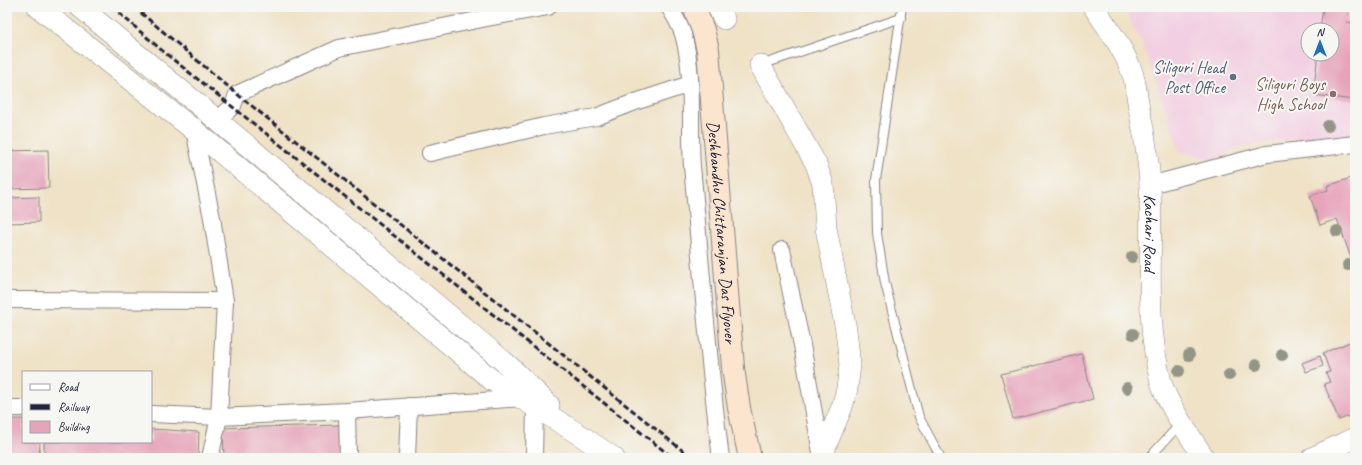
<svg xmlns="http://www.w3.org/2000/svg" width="1362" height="465" font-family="Caveat,sans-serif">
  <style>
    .built { fill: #f2cfe2; fill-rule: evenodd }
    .building { fill: #e6a4bb }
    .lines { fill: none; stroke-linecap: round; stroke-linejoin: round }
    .service-casing { stroke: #888280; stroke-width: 10 }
    .minor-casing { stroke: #888280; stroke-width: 18 }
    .tertiary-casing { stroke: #888280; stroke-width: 22 }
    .service { stroke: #fff; stroke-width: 8 }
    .minor { stroke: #fff; stroke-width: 16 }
    .tertiary { stroke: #fff; stroke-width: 21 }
    .rail { stroke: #22223b; stroke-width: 3; stroke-dasharray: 6 3; stroke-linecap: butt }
    .secondary-bridge-casing { stroke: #888280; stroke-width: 24; stroke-linecap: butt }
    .secondary-bridge { stroke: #fce5cf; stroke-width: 22 }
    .tree { fill: #939686 }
    .service-dot { fill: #5c6f8a; stroke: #f6f6f2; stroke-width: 1.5 }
    .education-dot { fill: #8d6e63; stroke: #f6f6f2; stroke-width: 1.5 }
    .labels { text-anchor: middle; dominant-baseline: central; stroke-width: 4; stroke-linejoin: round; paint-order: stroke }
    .service-label { font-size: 17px; fill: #4e5e75; stroke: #f6f6f2; text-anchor: end }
    .education-label { font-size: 17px; fill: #785e54; stroke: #f6f6f2; text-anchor: end }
    .street-label { font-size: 17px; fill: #22223b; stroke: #f6f6f2 }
  </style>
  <rect width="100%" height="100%" fill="#f6f6f2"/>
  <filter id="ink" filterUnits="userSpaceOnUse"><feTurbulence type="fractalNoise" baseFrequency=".025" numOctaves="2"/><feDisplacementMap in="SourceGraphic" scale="8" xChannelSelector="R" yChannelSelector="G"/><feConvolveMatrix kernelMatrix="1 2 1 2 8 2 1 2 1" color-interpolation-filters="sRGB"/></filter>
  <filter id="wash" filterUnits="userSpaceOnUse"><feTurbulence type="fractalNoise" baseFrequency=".012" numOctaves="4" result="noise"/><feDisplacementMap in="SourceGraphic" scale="16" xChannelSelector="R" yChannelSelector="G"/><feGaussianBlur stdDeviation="0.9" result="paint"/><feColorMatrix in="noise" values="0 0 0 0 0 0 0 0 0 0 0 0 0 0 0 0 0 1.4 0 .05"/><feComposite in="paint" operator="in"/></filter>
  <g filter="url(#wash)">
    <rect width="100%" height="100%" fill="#efe2c6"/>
    <path class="built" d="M1123,7H1355V134L1281,140L1234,149L1216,161L1180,151L1142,43ZM1308,30H1332V54H1308Z"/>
    <g id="blocks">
      <g class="building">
        <polygon points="1323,7 1349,7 1347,22 1355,23 1355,100 1313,95 1318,54 1332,54 1332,30 1320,30"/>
        <polygon points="48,150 49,188 7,189 7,151"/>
        <polygon points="1351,178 1355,190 1355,269 1337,219 1320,225 1310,196 1328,190 1327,186"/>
        <polygon points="39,197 39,222 7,223 7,198"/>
        <polygon points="1355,340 1355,414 1339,420 1324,384 1330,382 1326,373 1330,372 1323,353"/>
        <polygon points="1082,354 1093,399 1013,419 1001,374"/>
        <polygon points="1320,356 1323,366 1306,372 1302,363"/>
        <polygon points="7,419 23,419 23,442 40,442 39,458 7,458"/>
        <polygon points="340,425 340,458 224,458 223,428"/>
        <polygon points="151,429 199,432 198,458 44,458 44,442 151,442"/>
      </g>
    </g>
  </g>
  <g filter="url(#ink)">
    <use href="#blocks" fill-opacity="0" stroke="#888280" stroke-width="1"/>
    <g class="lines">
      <g class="service-casing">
        <g id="service">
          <polyline points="902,7 876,180 877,233 885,283 919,417 941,458"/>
          <polyline points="761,65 901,18"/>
          <polyline points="1149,458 1181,423"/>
        </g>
      </g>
      <g class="minor-casing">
        <g id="minor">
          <path d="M669,7C674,15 680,25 683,34C695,76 689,123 692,166C701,264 708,361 721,458"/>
          <polyline points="217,120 233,106 237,94 339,48 487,18 548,7"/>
          <polyline points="195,126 194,130 212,218 225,301 219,417 210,458"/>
          <polyline points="430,153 544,126 596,117 635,102 690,84"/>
          <polyline points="1150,185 1267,154 1355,144"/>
          <polyline points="782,250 802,345 822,458"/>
          <polyline points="7,300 225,301"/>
          <polyline points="7,408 23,408"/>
          <polyline points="347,411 348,458"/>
          <polyline points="151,414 219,417 347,411 522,398"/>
          <polyline points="407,458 409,406"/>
          <polyline points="534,458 535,406"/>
        </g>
      </g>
      <g class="tertiary-casing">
        <g id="tertiary">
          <polyline points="38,7 194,130 492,380 580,435 614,458"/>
          <polyline points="80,7 217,120 509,366 549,405"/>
          <polyline points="717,7 724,19"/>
          <path id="s1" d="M1094,7C1108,29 1125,50 1133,75C1136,86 1137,97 1139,108C1144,133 1149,160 1150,186C1153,251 1144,318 1161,382C1169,408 1190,435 1204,458"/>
          <polyline points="760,65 816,164 823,184 826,228 846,330 850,365 847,389 842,407 826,445 823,458"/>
          <polyline points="1312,458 1355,438"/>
        </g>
      </g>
      <use href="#service" class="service"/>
      <use href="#minor" class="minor"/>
      <use href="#tertiary" class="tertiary"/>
      <g class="rail">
        <polyline points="112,7 165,53 673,458"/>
        <polyline points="134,7 237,94 692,458"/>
      </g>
      <g class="secondary-bridge-casing">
        <g id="secondary-bridge">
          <path id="s2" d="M694,7L703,30L708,50L733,368L739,408L750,458"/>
        </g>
      </g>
      <use href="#secondary-bridge" class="secondary-bridge"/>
    </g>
    <g class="tree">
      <circle cx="1328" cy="126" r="6"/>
      <circle cx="1337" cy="231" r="6"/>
      <circle cx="1132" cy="257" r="6"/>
      <circle cx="1348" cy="265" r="6"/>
      <circle cx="1133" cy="334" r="6"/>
      <circle cx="1189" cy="355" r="6"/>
      <circle cx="1282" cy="355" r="6"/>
      <circle cx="1256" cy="365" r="6"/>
      <circle cx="1179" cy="371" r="6"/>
      <circle cx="1229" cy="375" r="6"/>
      <circle cx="1127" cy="388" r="6"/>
    </g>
  </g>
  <circle class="service-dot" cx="1233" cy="77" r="4"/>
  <circle class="education-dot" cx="1333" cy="94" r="4"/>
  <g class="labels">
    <g class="service-label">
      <text x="1225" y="67">Siliguri Head<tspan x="1225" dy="20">Post Office</tspan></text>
    </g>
    <g class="education-label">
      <text x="1325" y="84">Siliguri Boys<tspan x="1325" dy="20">High School</tspan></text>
    </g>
    <g class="street-label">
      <text stroke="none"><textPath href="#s2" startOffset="228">Deshbandhu Chittaranjan Das Flyover</textPath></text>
      <text stroke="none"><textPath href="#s1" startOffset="238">Kachari Road</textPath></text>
    </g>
  </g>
  <rect width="1362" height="465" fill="none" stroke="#f6f6f2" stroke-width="24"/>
  <rect x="22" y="371" width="130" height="72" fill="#f6f6f2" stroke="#a1a1a9"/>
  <rect x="30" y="384" width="20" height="6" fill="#ffffff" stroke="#a1a1a9"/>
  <text x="58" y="391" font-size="12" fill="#22223b">Road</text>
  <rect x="30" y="404" width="20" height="6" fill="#22223b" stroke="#a1a1a9"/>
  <text x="58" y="411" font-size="12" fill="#22223b">Railway</text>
  <rect x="30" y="421" width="20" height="12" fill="#e6a4bb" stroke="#a1a1a9"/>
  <text x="58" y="431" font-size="12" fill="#22223b">Building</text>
  <g transform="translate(1320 42)"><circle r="19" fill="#f6f6f2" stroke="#a1a1a9"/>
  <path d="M0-3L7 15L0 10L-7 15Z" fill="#1f6fb2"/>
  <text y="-6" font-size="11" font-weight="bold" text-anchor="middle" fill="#22223b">N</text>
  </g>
</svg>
